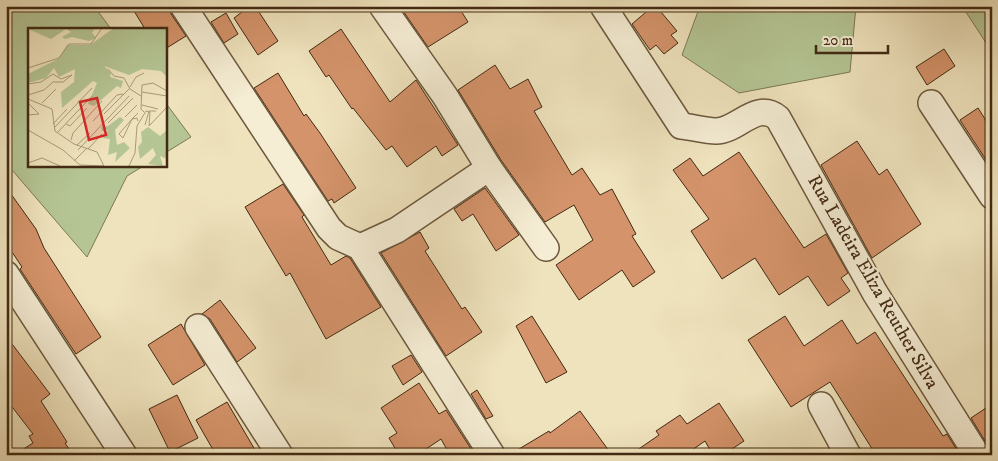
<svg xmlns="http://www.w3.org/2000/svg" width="998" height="461" font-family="'IM FELL DW Pica',serif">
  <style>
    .green { fill: #b5c594; stroke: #7c7854 }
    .building { fill: #d4936a; stroke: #422a13 }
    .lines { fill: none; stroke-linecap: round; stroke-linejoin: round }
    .street-casing { stroke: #6d583e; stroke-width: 28 }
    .street { stroke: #f5edd4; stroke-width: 25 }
    .labels { text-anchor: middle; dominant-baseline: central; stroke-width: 4.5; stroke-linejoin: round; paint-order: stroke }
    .street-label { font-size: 19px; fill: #422a13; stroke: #f5edd4 }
    .inset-road { fill: none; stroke: #aa9979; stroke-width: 1 }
    .view { fill: #d62828; fill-opacity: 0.15; stroke: #d62828; stroke-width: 2.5 }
    .inset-edge { fill: none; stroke: #422a13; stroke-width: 2.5 }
  </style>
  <rect width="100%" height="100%" fill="#efe3bd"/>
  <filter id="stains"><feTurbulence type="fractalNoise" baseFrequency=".004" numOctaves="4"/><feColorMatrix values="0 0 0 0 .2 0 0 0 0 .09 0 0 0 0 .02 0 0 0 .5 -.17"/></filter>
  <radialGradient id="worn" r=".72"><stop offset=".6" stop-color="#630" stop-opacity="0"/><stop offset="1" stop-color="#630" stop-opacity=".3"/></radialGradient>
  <g class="green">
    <polygon points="6,6 94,6 111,29 29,29 29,165 145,165 127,176 87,257 6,163"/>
    <polygon points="700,6 856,6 850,72 739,93 682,55"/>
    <polygon points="962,6 992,6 992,52"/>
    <polygon points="165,102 191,137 165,153"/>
  </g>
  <g class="building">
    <polygon points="131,6 169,6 171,14 186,36 165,49 165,29 145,29"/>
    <polygon points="250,6 255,6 278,41 258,55 234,18"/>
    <polygon points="405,6 458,6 468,22 428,47 401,8"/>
    <polygon points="653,6 656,6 677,31 671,35 678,43 664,54 656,45 650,50 632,24"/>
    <polygon points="226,13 238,34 224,43 211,22"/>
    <polygon points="341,29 390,102 416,80 458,145 442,156 436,146 407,167 392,146 386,150 353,108 352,109 329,75 326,77 309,51"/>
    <polygon points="944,49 955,66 927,85 916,67"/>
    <polygon points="495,65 510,89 528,79 542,107 534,111 572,175 582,168 600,195 612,189 636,234 632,236 655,272 633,287 622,270 579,300 556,265 593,240 574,205 545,222 501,160 458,90"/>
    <polygon points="278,73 304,116 306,114 320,133 356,188 334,203 332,199 328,201 254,88"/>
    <polygon points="978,108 992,130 992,169 960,120"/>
    <polygon points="857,141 879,175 887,169 921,224 872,258 821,165"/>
    <polygon points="739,152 804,248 826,234 848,273 841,278 850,291 828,306 808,276 779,295 755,258 722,279 691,231 709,219 673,170 690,158 703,176"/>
    <polygon points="283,184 304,215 302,217 331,265 346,256 350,258 381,307 326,339 290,273 286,276 245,207"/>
    <polygon points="6,187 36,229 44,248 101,337 76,354 20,269 22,267 6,243"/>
    <polygon points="485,188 519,235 496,251 473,214 462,221 454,209"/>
    <polygon points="420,232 429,248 425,251 462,309 465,307 482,332 446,356 381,253"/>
    <polygon points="220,300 256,348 237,362 210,319 202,314"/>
    <polygon points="532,316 567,372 546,383 516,326"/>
    <polygon points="785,316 804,346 842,320 857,344 875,332 943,436 947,434 960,455 876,455 830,382 791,407 748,340"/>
    <polygon points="181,324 205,365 173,385 148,345"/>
    <polygon points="6,336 50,394 41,401 67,442 65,443 73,455 14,455 33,443 29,436 33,434 6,399"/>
    <polygon points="411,355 422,372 403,385 392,366"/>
    <polygon points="419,383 439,414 446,410 475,455 450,455 441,439 417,455 399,455 389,438 397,433 381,408"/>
    <polygon points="477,390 493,416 486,419 471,394"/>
    <polygon points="177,395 198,438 170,452 149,409"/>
    <polygon points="227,402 258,455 216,455 196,420"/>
    <polygon points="719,403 744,441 723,455 713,455 705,441 685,455 630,455 659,435 656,431 680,415 687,424"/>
    <polygon points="992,404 992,437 985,441 971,418"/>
    <polygon points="580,411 612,455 509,455 549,431 550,433"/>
  </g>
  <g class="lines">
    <g class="street-casing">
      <g id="street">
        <polyline points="183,6 329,228 338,237 360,247 492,455"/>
        <polyline points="382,6 445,96 489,168 546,248"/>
        <path d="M603,6L681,126C692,127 705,131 716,131C738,131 756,100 778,118L875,293L977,455"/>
        <polyline points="931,103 992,196"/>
        <polyline points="360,247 397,230 489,168"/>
        <polyline points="6,274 124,455"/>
        <polyline points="198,327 280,455"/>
        <polyline points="821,405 848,455"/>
      </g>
    </g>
    <use href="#street" class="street"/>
  </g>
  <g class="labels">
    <g class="street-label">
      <text transform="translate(873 282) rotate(60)">Rua Ladeira Eliza Reuther Silva</text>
    </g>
  </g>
  <g transform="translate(28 28)">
    <rect width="139" height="139" fill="#efe3bd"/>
    <path d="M67,0L64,5L68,10L61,13L44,9L37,11L34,9L43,4L38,1L23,11L0,1ZM86,0H139L138,48L133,43L114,41L101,47L76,38L83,45L82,49L95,53L93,60L89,58L66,78L60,76L69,55L65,53L34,80L33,64L46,54L47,41L31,49L26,40L18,50L0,55V46L30,31L39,17H62ZM92,89L96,92L87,102L89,117L96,114L102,120L87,134L89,124L80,127L82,111L75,110L80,102L74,103L73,99L80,98ZM120,99L132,108L139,102V131L132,128L135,138L120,136L128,127L125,120L112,131L110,119L114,114L113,104Z" fill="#b5c594"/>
    <path class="inset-road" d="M0,40L31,30L41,16H63L74,0M80,41L86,48L96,50L102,61L113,68M0,56L13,54L25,46L33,51L44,47M102,59L108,49L116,45M114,64L139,68M0,67L16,62L25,54H35L44,47M0,71L24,81L27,103L46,116L69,124L76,138M0,75L11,86L0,87M14,75L28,61M114,77L130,81M116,84L113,81L114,57L125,55L139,63M110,85L104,91L95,110L91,106L104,91L109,90L110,93M76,86L102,60M97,89L109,77M65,93L89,67L95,66M80,95L105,70M25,96L39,81M38,96L42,98L59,80M117,97L121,83H128M121,98L139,79M26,100L64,60M0,102L35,122L52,137L76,138M29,105L64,68M43,112L45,105L74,73M49,117L62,105M60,121L74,106M50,122L101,68M46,133L59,120M0,135L14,130L32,138M101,138L107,125L109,98L118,83L122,84L121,98"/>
    <path class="view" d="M69,70L78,107L61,112L52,74Z"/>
    <rect width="139" height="139" class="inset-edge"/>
  </g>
  <rect width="998" height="461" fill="none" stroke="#efe3bd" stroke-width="25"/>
  <rect x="8" y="8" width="983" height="446" fill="none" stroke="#422a13" stroke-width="2.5"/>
  <rect x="12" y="12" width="973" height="436" fill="none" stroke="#422a13"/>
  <path d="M816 45v8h72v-8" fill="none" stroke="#422a13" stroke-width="2.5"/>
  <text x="823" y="45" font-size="15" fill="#422a13" stroke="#f5edd4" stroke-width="4" paint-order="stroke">20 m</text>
  <rect width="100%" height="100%" filter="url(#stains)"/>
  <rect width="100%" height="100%" fill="url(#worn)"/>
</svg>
